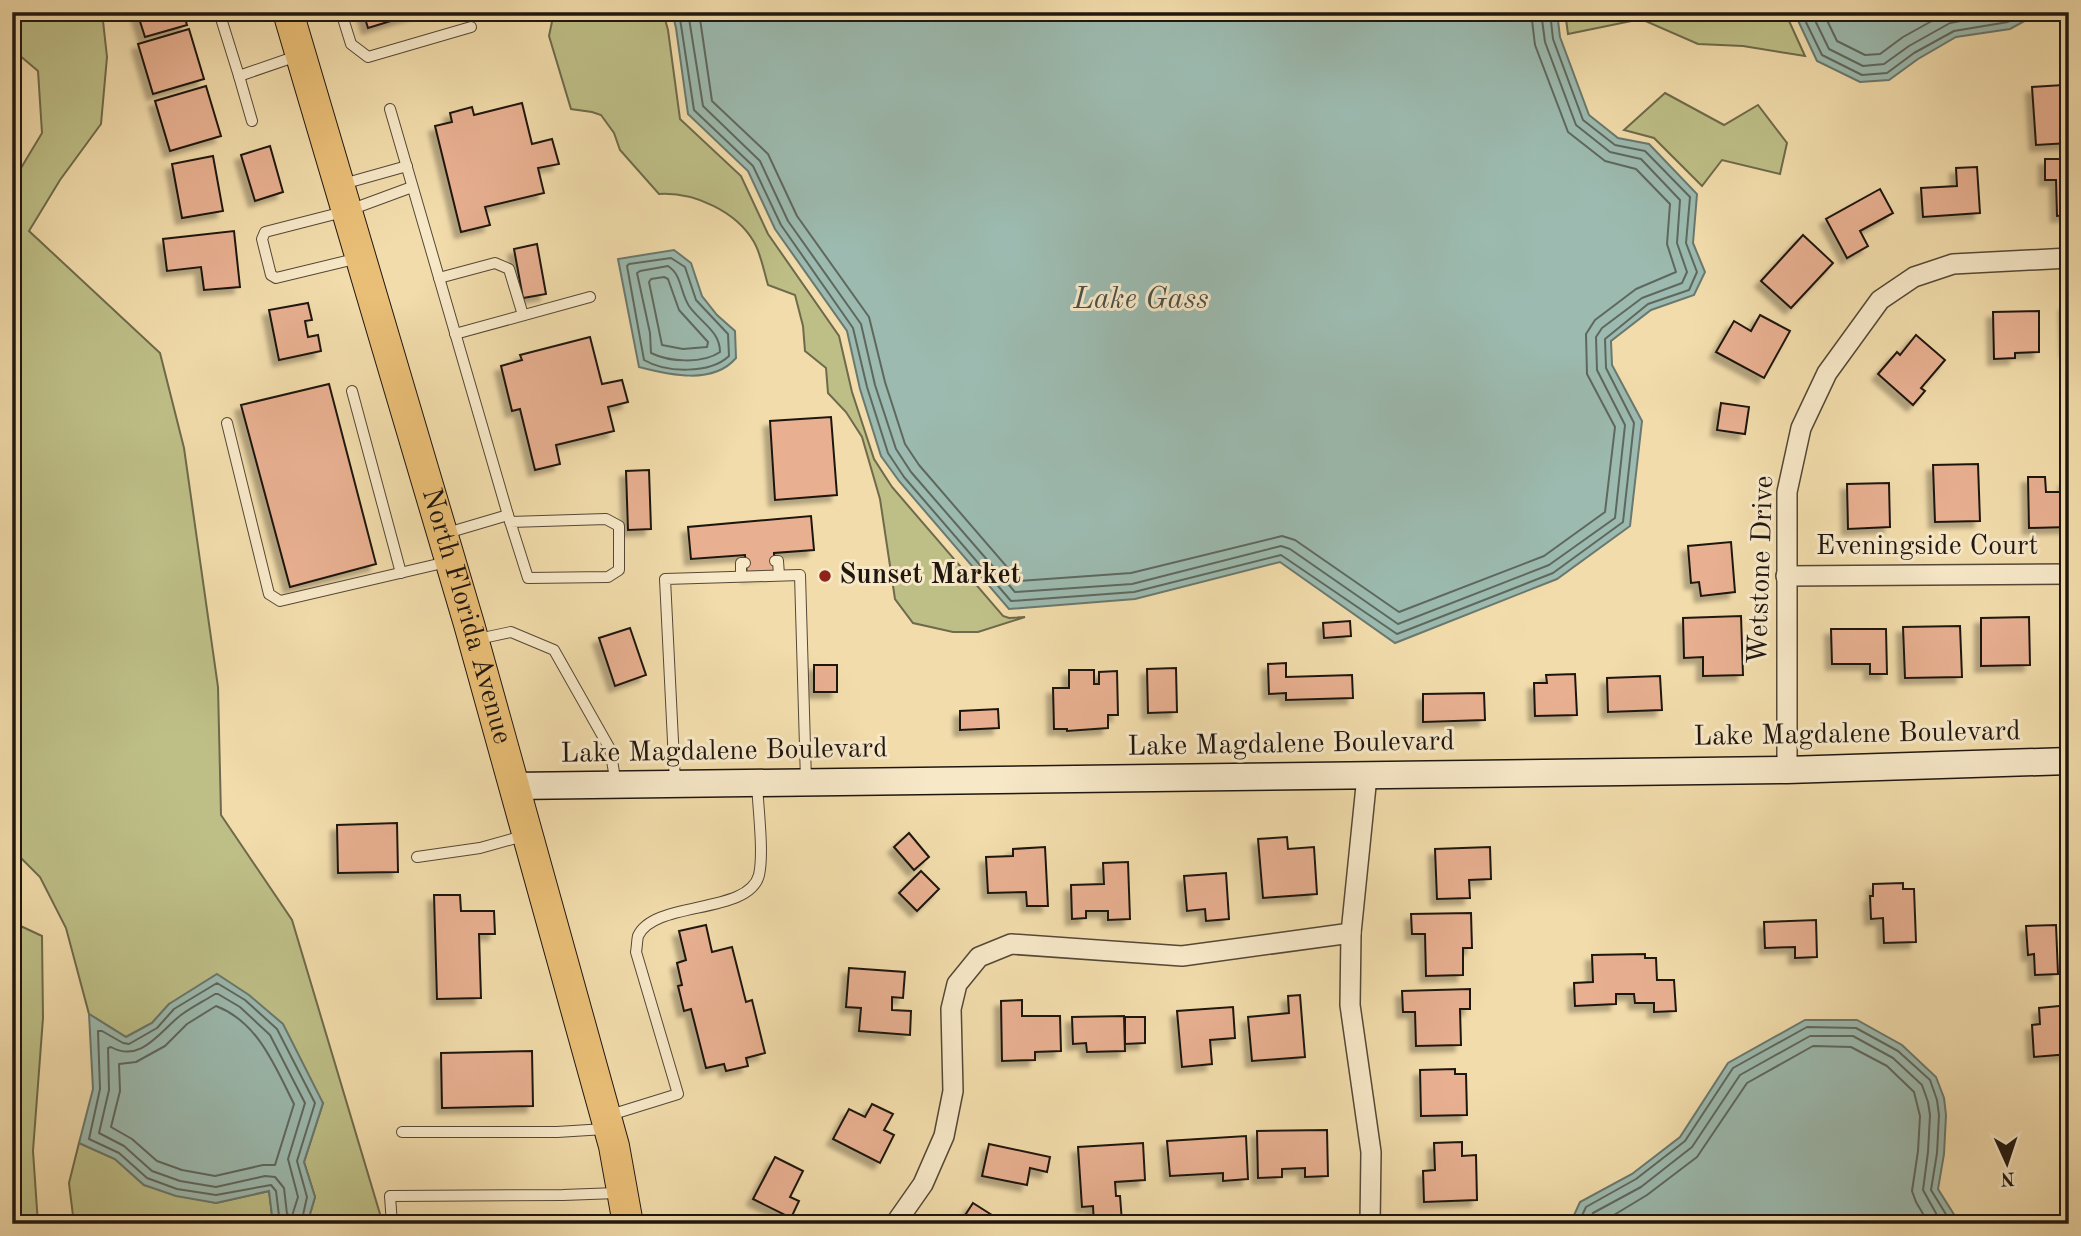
<svg xmlns="http://www.w3.org/2000/svg" width="2081" height="1236" font-family="'Old Standard TT',serif">
  <style>
    .green { fill: #bebf87; stroke: #6e6a4b; stroke-width: 2 }
    .water { fill: #9cbaaf; stroke: #6a786f; stroke-width: 2 }
    .lines { fill: none; stroke-linecap: round; stroke-linejoin: round }
    .shore { stroke: #5e685f; stroke-width: 2 }
    .building { fill: #e8b091; stroke: #1f160f; stroke-width: 2; filter: url(#shadow) }
    .lane-casing { stroke: #544836; stroke-width: 12 }
    .street-casing { stroke: #544836; stroke-width: 22 }
    .secondary-casing { stroke: #1f160f; stroke-width: 29 }
    .primary-casing { stroke: #1f160f; stroke-width: 32 }
    .lane { stroke: #f7e8c8; stroke-width: 10 }
    .street { stroke: #f7e8c8; stroke-width: 19 }
    .secondary { stroke: #f7e8c8; stroke-width: 26 }
    .primary { stroke: #e9be76; stroke-width: 30 }
    .poi-dot { fill: #8f2418; stroke: #f7e8c8; stroke-width: 2.5 }
    .labels { text-anchor: middle; dominant-baseline: central; stroke-width: 6; stroke-linejoin: round; paint-order: stroke }
    .street-label { font-size: 28px; fill: #1f160f; stroke: #f7e8c8 }
    .poi-label { font-size: 28px; font-weight: bold; fill: #1f160f; stroke: #f7e8c8; text-anchor: start }
    .water-label { font-size: 30px; font-style: italic; fill: #4b4f47; stroke: #f7e8c8 }
  </style>
  <defs>
    <filter id="shadow"><feDropShadow dx="-6" dy="6" stdDeviation="2" flood-color="#0004"/></filter>
  </defs>
  <rect width="100%" height="100%" fill="#f2dcab"/>
  <filter id="stains"><feTurbulence type="fractalNoise" baseFrequency=".00286" numOctaves="4"/><feColorMatrix values="0 0 0 0 .2 0 0 0 0 .09 0 0 0 0 .02 0 0 0 .5 -.17"/></filter>
  <radialGradient id="worn" r=".72"><stop offset=".6" stop-color="#630" stop-opacity="0"/><stop offset="1" stop-color="#630" stop-opacity=".3"/></radialGradient>
  <g class="green">
    <polygon points="12,12 102,12 107,57 101,124 60,180 29,231 160,353 184,448 218,687 221,815 292,920 383,1224 307,1224 315,1197 304,1162 323,1103 169,1004 152,1023 126,1037 89,1014 66,928 40,877 12,849 12,183 42,133 38,71 12,49"/>
    <path d="M554,12H663L668,30L680,119L741,176L768,234L839,336L852,392L874,459L892,487L1003,616L1009,618L1025,617L978,632H953L913,623L895,599L880,499L862,437L846,412L828,393L826,368L805,351L803,326L795,295L768,285C764,272 761,254 754,242C736,211 694,192 659,194L620,150L614,133L601,115L592,112L571,109L549,36Z"/>
    <polygon points="1565,12 1785,12 1805,56 1743,46 1698,44 1641,19 1568,34"/>
    <polygon points="1665,93 1724,125 1758,105 1787,143 1780,174 1722,160 1702,186 1654,138 1624,130"/>
    <polygon points="12,922 42,936 43,1018 33,1151 38,1224 12,1224"/>
    <polygon points="79,1143 115,1159 144,1185 216,1203 269,1191 273,1224 74,1224 69,1183"/>
  </g>
  <g class="water">
    <polygon points="672,12 1557,12 1560,37 1589,115 1618,138 1649,144 1697,194 1693,243 1705,272 1694,295 1651,310 1611,341 1612,365 1642,421 1630,526 1557,579 1395,643 1280,562 1135,599 1009,609 899,481 881,456 860,389 847,331 775,229 748,171 688,114 676,28"/>
    <polygon points="1794,12 2031,12 2030,18 2010,29 1956,37 1918,59 1889,80 1860,82 1817,61"/>
    <path d="M674,250L691,263L702,296L717,315L735,331L736,358C713,385 670,375 639,367L618,259Z"/>
    <polygon points="217,974 249,995 283,1024 323,1103 304,1162 315,1197 307,1224 273,1224 269,1191 216,1203 176,1196 144,1185 115,1159 79,1143 93,1089 89,1014 126,1037 152,1023 169,1004"/>
    <polygon points="1805,1020 1857,1020 1902,1045 1936,1077 1944,1098 1946,1115 1944,1154 1938,1189 1960,1224 1570,1224 1580,1202 1632,1174 1680,1137 1728,1063"/>
  </g>
  <g class="lines">
    <g class="shore">
      <polyline points="679,12 694,110 753,166 781,225 853,328 867,387 888,453 904,477 1011,601 1134,592 1281,555 1397,634 1553,573 1623,522 1634,423 1606,368 1605,339 1648,304 1689,290 1697,272 1686,243 1690,197 1645,151 1615,145 1583,120 1553,39 1550,12"/>
      <polyline points="688,12 703,106 760,161 788,221 861,324 875,385 896,449 911,472 1015,592 1132,584 1281,546 1290,549 1398,624 1549,565 1615,518 1625,425 1597,370 1596,337 1602,328 1642,298 1682,283 1687,272 1677,243 1680,200 1641,159 1610,152 1576,125 1545,42 1541,12"/>
      <polyline points="699,12 712,101 768,154 797,216 869,317 885,382 905,444 919,465 1019,581 1131,573 1282,536 1295,540 1399,612 1544,556 1605,512 1615,427 1587,374 1586,334 1595,320 1636,289 1676,272 1667,244 1670,204 1636,169 1605,161 1568,132 1535,45 1531,12"/>
      <polyline points="1801,12 1822,55 1862,75 1887,73 1914,53 1954,31 2008,22 2024,12"/>
      <polyline points="1811,12 1829,49 1863,66 1884,64 1909,46 1950,23 2008,12"/>
      <polyline points="1823,12 1837,41 1865,55 1880,54 1903,37 1948,12"/>
      <path d="M671,258L685,267L696,300L728,334L729,356C710,374 666,373 644,360L627,266L629,264Z"/>
      <path d="M668,266C682,275 680,292 689,306C701,323 720,331 720,352C703,364 669,362 651,353L650,333L637,273L640,271Z"/>
      <polygon points="664,277 668,279 679,310 708,342 707,347 683,349 662,345 649,282 651,279"/>
      <path d="M215,994H218L240,1007L270,1035L305,1103L288,1159L298,1197L292,1216L287,1214L284,1188L275,1177L265,1176L216,1187L180,1181L152,1171L124,1146L99,1133L109,1090L108,1048L111,1047C141,1064 161,1030 181,1015C192,1007 204,1001 215,994Z"/>
      <path d="M216,1006C258,1022 275,1066 294,1104L275,1165H263L215,1176L182,1170L157,1161L132,1139L111,1127L120,1091L119,1064L136,1062L165,1046L187,1024Z"/>
      <polyline points="280,1224 276,1191 271,1185 216,1195 177,1189 147,1178 119,1153 89,1139 100,1089 98,1031 102,1031 123,1043 129,1044 157,1028 174,1009 217,983 245,1000 277,1029 315,1103 297,1161 307,1197 301,1224"/>
      <polyline points="1578,1224 1586,1207 1636,1179 1685,1141 1733,1068 1807,1027 1856,1028 1898,1051 1930,1080 1937,1100 1939,1115 1937,1153 1931,1190 1952,1224"/>
      <polyline points="1587,1224 1593,1213 1641,1187 1692,1147 1740,1075 1810,1036 1853,1036 1893,1058 1922,1085 1928,1102 1930,1115 1928,1152 1923,1190 1942,1224"/>
      <polyline points="1599,1224 1647,1195 1697,1157 1747,1083 1813,1046 1851,1047 1887,1066 1914,1092 1920,1116 1918,1151 1912,1191 1916,1202 1929,1224"/>
    </g>
  </g>
  <g class="building">
    <polygon points="137,12 183,12 187,25 145,37"/>
    <polygon points="363,12 420,12 368,28"/>
    <polygon points="189,29 204,79 153,94 138,44"/>
    <polygon points="2063,85 2065,122 2069,122 2069,143 2036,145 2032,87"/>
    <polygon points="206,86 221,136 170,151 155,101"/>
    <polygon points="522,103 532,144 552,139 559,164 538,168 544,193 485,207 490,225 461,232 435,126 452,122 450,113 472,107 474,115"/>
    <polygon points="270,146 283,192 255,201 241,155"/>
    <polygon points="213,156 223,211 182,218 172,164"/>
    <polygon points="2045,159 2069,159 2069,215 2057,216 2056,180 2045,180"/>
    <polygon points="1977,167 1980,213 1923,217 1921,188 1957,186 1956,168"/>
    <polygon points="1880,189 1893,213 1860,231 1868,246 1847,258 1826,219"/>
    <polygon points="234,231 240,287 204,290 201,267 167,271 163,239"/>
    <polygon points="1803,235 1833,263 1791,308 1761,281"/>
    <polygon points="537,244 546,294 523,298 514,249"/>
    <polygon points="308,303 312,320 305,321 308,337 318,335 321,351 279,360 269,310"/>
    <polygon points="2069,304 2069,351 2067,351 2065,305"/>
    <polygon points="2039,311 2039,352 2015,353 2015,358 1994,359 1993,312"/>
    <polygon points="1760,315 1790,331 1764,378 1716,352 1734,321 1751,331"/>
    <polygon points="1916,335 1945,360 1921,388 1925,391 1913,405 1878,374 1897,352 1900,355"/>
    <polygon points="590,337 602,384 622,380 628,402 608,407 614,431 556,445 560,464 535,470 520,409 512,411 501,366 522,360 520,355"/>
    <polygon points="329,384 376,564 290,587 241,405"/>
    <polygon points="1721,403 1749,407 1745,434 1717,430"/>
    <polygon points="831,417 837,495 775,500 770,421"/>
    <polygon points="1978,464 1980,521 1935,522 1933,465"/>
    <polygon points="649,470 651,529 628,530 626,471"/>
    <polygon points="2028,477 2045,477 2046,492 2065,492 2065,481 2069,481 2069,527 2029,528"/>
    <polygon points="1889,483 1890,527 1848,529 1847,484"/>
    <polygon points="811,516 814,550 774,553 775,573 747,576 745,555 691,559 688,527"/>
    <polygon points="1731,542 1735,592 1701,596 1699,582 1691,583 1688,546"/>
    <polygon points="1741,616 1743,675 1703,676 1703,657 1684,658 1683,618"/>
    <polygon points="2029,617 2030,665 1981,666 1981,618"/>
    <polygon points="1350,621 1351,636 1324,638 1323,623"/>
    <polygon points="1960,626 1962,677 1905,678 1903,627"/>
    <polygon points="630,628 646,675 615,686 599,638"/>
    <polygon points="1831,629 1886,629 1887,674 1870,674 1870,664 1832,664"/>
    <polygon points="1286,663 1286,677 1352,675 1353,698 1286,700 1286,693 1269,694 1268,664"/>
    <rect x="814" y="665" width="23" height="27"/>
    <polygon points="1176,668 1177,712 1148,713 1147,669"/>
    <polygon points="1069,670 1094,670 1094,684 1099,684 1099,672 1117,671 1118,715 1108,715 1108,728 1067,731 1067,729 1054,729 1053,688 1069,688"/>
    <polygon points="1575,674 1577,715 1535,716 1534,683 1547,683 1546,675"/>
    <polygon points="1660,676 1662,710 1608,712 1607,678"/>
    <polygon points="1484,693 1485,720 1423,722 1423,694"/>
    <polygon points="998,709 999,728 960,730 960,711"/>
    <polygon points="397,823 398,872 338,873 337,825"/>
    <polygon points="909,833 929,857 914,870 894,847"/>
    <polygon points="1287,837 1288,849 1314,847 1317,894 1263,898 1258,839"/>
    <polygon points="1045,847 1048,906 1027,906 1026,892 988,893 986,857 1013,856 1013,849"/>
    <polygon points="1490,847 1491,879 1469,880 1470,898 1437,899 1435,849"/>
    <polygon points="1128,862 1130,919 1108,920 1108,911 1086,911 1086,918 1072,919 1071,885 1104,884 1103,863"/>
    <polygon points="921,871 939,889 917,911 899,893"/>
    <polygon points="1226,873 1229,919 1206,921 1205,909 1187,911 1184,876"/>
    <polygon points="1903,883 1903,889 1914,889 1916,942 1884,943 1883,918 1871,919 1870,896 1873,896 1873,884"/>
    <polygon points="434,895 460,895 461,911 494,911 495,934 479,934 481,998 437,999"/>
    <polygon points="1471,913 1472,948 1463,948 1463,975 1426,976 1425,934 1412,934 1411,914"/>
    <polygon points="1816,920 1817,957 1795,958 1795,947 1765,948 1764,922"/>
    <polygon points="706,925 712,952 732,947 746,1002 752,1000 765,1053 746,1058 748,1066 726,1071 724,1064 706,1068 691,1009 684,1011 678,986 682,985 677,963 686,960 679,931"/>
    <polygon points="2056,925 2058,974 2035,975 2034,954 2028,955 2026,926"/>
    <polygon points="1645,954 1645,958 1656,958 1657,980 1674,980 1676,1011 1654,1012 1654,1003 1635,1003 1634,994 1616,994 1616,1004 1575,1006 1574,983 1593,982 1592,955"/>
    <polygon points="849,968 905,972 903,998 892,997 892,1010 911,1011 910,1035 859,1031 861,1008 846,1007"/>
    <polygon points="1470,989 1470,1009 1460,1009 1461,1045 1416,1046 1415,1012 1403,1012 1402,991"/>
    <polygon points="1300,995 1305,1057 1252,1061 1248,1017 1289,1013 1288,996"/>
    <polygon points="1022,1000 1022,1016 1060,1016 1061,1051 1035,1052 1035,1060 1002,1061 1001,1001"/>
    <polygon points="2069,1005 2069,1054 2034,1057 2032,1025 2040,1024 2039,1008"/>
    <polygon points="1233,1007 1235,1038 1210,1040 1212,1064 1182,1067 1177,1011"/>
    <polygon points="1124,1016 1125,1051 1087,1052 1086,1043 1073,1044 1072,1017"/>
    <polygon points="1125,1017 1145,1017 1145,1043 1125,1044"/>
    <polygon points="532,1051 533,1106 442,1108 441,1053"/>
    <polygon points="1455,1069 1455,1074 1466,1074 1467,1115 1421,1116 1420,1070"/>
    <polygon points="872,1104 893,1114 884,1130 894,1135 880,1163 833,1139 849,1109 865,1117"/>
    <polygon points="1327,1130 1328,1176 1305,1177 1305,1168 1282,1169 1282,1177 1258,1178 1257,1131"/>
    <polygon points="1246,1136 1248,1179 1223,1181 1223,1173 1170,1176 1167,1141"/>
    <polygon points="1462,1142 1462,1156 1476,1155 1477,1200 1424,1202 1423,1171 1435,1170 1434,1143"/>
    <polygon points="1143,1143 1145,1180 1115,1182 1116,1196 1120,1196 1122,1222 1094,1224 1093,1206 1082,1207 1078,1147"/>
    <polygon points="989,1144 1050,1157 1047,1172 1030,1168 1027,1185 982,1176"/>
    <polygon points="775,1157 803,1171 790,1197 799,1201 791,1218 753,1199"/>
    <polygon points="973,1203 1006,1224 968,1224 962,1220"/>
    <polygon points="567,1215 567,1224 408,1224 408,1217"/>
    <rect x="1417" y="1219" width="64" height="5"/>
  </g>
  <g class="lines">
    <g class="lane-casing">
      <g id="lane">
        <polyline points="219,12 239,76 297,56"/>
        <polyline points="341,12 351,44 368,57 471,27"/>
        <polyline points="239,76 252,121"/>
        <polyline points="390,109 508,515 447,533"/>
        <polyline points="343,184 407,166"/>
        <polyline points="359,258 276,278 271,275 262,239 265,232 347,211 412,187"/>
        <polyline points="439,278 495,263 509,269 523,315"/>
        <polyline points="455,334 590,297"/>
        <polyline points="352,391 401,573"/>
        <polyline points="227,423 269,594 280,601 447,562"/>
        <polyline points="508,515 528,578 608,577 619,570 619,526 606,519 510,522"/>
        <polyline points="775,561 778,561 779,575"/>
        <polyline points="741,576 741,563 745,563"/>
        <polyline points="478,639 511,632 554,650 610,749 616,784"/>
        <polyline points="675,782 665,579 800,575 806,781"/>
        <polyline points="417,857 480,848 523,836"/>
        <path d="M607,1116L678,1094L636,952C637,947 637,940 638,936C654,900 749,915 759,875C764,853 758,808 757,783"/>
        <polyline points="402,1132 557,1132 605,1129"/>
        <polyline points="392,1224 390,1196 563,1195 617,1193"/>
      </g>
    </g>
    <g class="street-casing">
      <g id="street">
        <polyline points="1786,576 2069,574"/>
        <polyline points="1787,770 1787,492 1801,428 1827,373 1880,300 1914,277 1953,264 2069,258"/>
        <polyline points="1367,776 1351,933 1350,1005 1371,1152 1370,1224"/>
        <polyline points="895,1224 923,1184 944,1136 953,1091 951,1009 957,984 979,957 1011,944 1182,956 1351,933"/>
      </g>
    </g>
    <g class="secondary-casing">
      <polyline id="secondary" points="514,786 1787,770 2069,761"/>
    </g>
    <g class="primary-casing">
      <g id="primary">
        <path id="s1" d="M288,12L469,624L614,1146L628,1224"/>
      </g>
    </g>
    <use href="#lane" class="lane"/>
    <use href="#street" class="street"/>
    <use href="#secondary" class="secondary"/>
    <use href="#primary" class="primary"/>
  </g>
  <circle class="poi-dot" cx="825" cy="576" r="7"/>
  <g class="labels">
    <g class="street-label">
      <text x="1927" y="547">Eveningside Court</text>
      <text transform="translate(1762 570) rotate(-88)">Wetstone Drive</text>
      <text stroke="none"><textPath href="#s1" startOffset="630">North Florida Avenue</textPath></text>
      <text transform="translate(1857 735) rotate(-1)">Lake Magdalene Boulevard</text>
      <text transform="translate(1291 745) rotate(-1)">Lake Magdalene Boulevard</text>
      <text transform="translate(724 752) rotate(-1)">Lake Magdalene Boulevard</text>
    </g>
    <g class="poi-label">
      <text x="839" y="576">Sunset Market</text>
    </g>
    <g class="water-label">
      <text x="1141" y="300">Lake Gass</text>
    </g>
  </g>
  <rect width="2081" height="1236" fill="none" stroke="#f2dcab" stroke-width="42"/>
  <rect x="14" y="14" width="2053" height="1208" fill="none" stroke="#1f160f" stroke-width="3.5"/>
  <rect x="21" y="21" width="2039" height="1194" fill="none" stroke="#1f160f" stroke-width="2"/>
  <g transform="translate(2007 1163) rotate(177)" stroke="#f7e8c8" stroke-width="5" paint-order="stroke">
  <path d="M0-5L12 26L0 18L-12 26Z" fill="#1f160f"/>
  <text y="-10" font-size="19" font-weight="bold" text-anchor="middle" fill="#1f160f">N</text>
  </g>
  <rect width="100%" height="100%" filter="url(#stains)"/>
  <rect width="100%" height="100%" fill="url(#worn)"/>
</svg>
